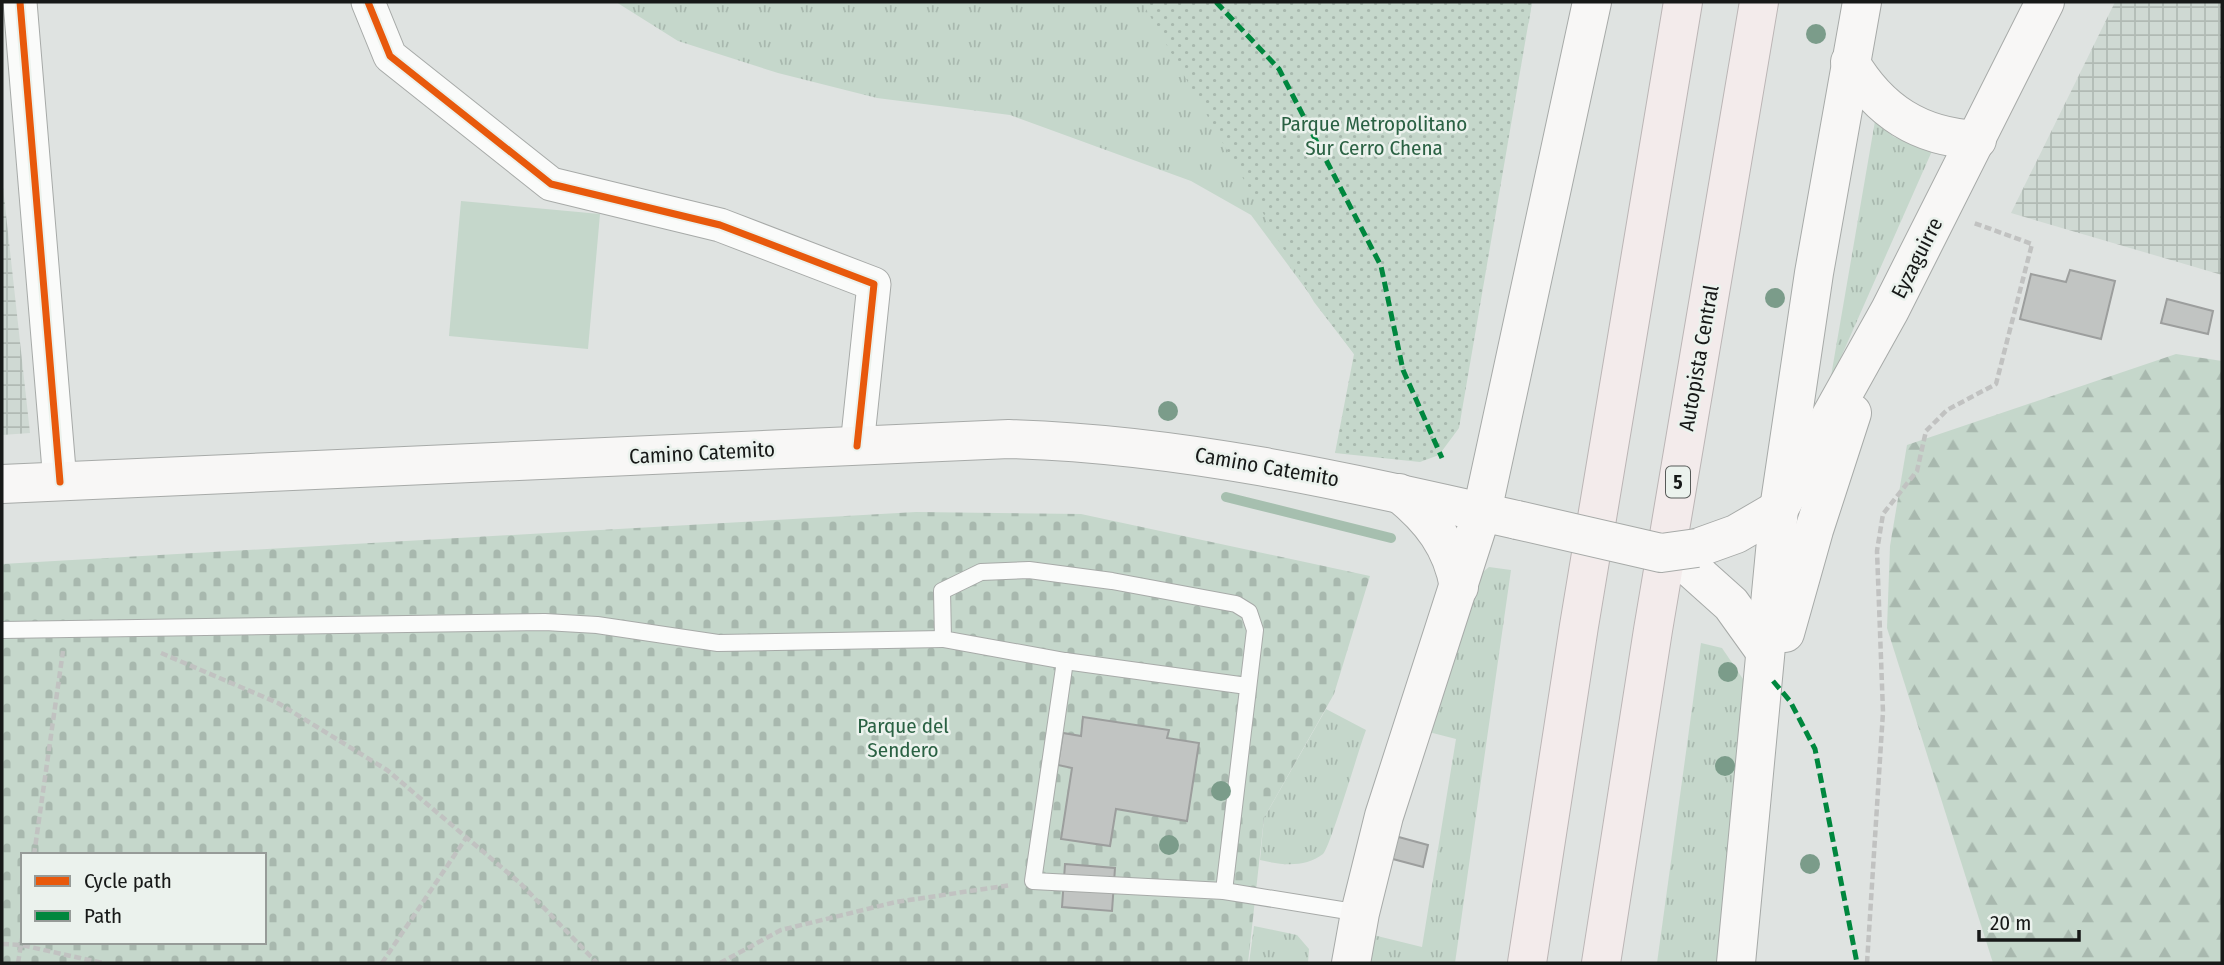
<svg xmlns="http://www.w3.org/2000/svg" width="2224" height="965" font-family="'Fira Sans Condensed',sans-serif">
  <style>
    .industrial { fill: url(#industrial-grid) }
    .grass { fill: url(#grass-tufts) }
    .forest { fill: url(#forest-firs) }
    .cemetery { fill: url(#cemetery-stones); fill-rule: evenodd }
    .park { fill: url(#park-dots) }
    .garden { fill: #c5d7cb }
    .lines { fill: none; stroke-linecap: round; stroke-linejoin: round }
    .stream { stroke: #a6bfaf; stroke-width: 10 }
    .building { fill: #c1c4c2; stroke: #9c9e9d; stroke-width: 2 }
    .service-casing { stroke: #a7aaa8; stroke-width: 18 }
    .minor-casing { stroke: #a7aaa8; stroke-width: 35 }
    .secondary-casing { stroke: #a7aaa8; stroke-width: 40 }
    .motorway-casing { stroke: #bbb5b5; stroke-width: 40 }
    .path { stroke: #c1c2c1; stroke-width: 4.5; stroke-dasharray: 7 3.5; stroke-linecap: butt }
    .service { stroke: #fafbfa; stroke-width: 16 }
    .minor { stroke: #fafbfa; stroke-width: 33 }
    .secondary { stroke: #f8f7f6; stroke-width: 38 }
    .motorway { stroke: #f3ebeb; stroke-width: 38 }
    .secondary-bridge-casing { stroke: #a7aaa8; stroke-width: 40; stroke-linecap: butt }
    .secondary-bridge { stroke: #f8f7f6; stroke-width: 38 }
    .quiet { stroke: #00873e; stroke-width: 5; stroke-dasharray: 10 5; stroke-linecap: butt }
    .cycleway-casing { stroke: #ebf2ed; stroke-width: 11 }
    .cycleway { stroke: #e8590c; stroke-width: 7 }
    .tree { fill: #7b9c8a }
    .labels { text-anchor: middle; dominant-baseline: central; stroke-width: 5; stroke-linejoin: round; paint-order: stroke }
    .shield { fill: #ebf2ed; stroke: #575a58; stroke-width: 2 }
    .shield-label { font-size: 19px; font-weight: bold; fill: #171918 }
    .park-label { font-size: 21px; fill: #2a6143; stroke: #ebf2ed }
    .street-label { font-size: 21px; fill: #171918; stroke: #ebf2ed }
  </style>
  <defs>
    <pattern id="industrial-grid" width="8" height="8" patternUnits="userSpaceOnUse" patternTransform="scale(1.75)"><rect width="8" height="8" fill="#cfd9d3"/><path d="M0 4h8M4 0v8" fill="none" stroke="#b1bab4"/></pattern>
    <pattern id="grass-tufts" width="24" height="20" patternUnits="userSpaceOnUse" patternTransform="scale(1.75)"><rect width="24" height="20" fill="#c5d7cb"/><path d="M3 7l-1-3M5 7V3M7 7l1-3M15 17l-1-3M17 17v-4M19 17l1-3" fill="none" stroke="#a8b8ae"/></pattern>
    <pattern id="forest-firs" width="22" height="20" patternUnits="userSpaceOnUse" patternTransform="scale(1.75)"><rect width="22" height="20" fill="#c5d7cb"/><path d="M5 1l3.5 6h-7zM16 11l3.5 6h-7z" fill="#a8b8ae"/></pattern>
    <pattern id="cemetery-stones" width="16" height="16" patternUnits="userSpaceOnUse" patternTransform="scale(1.75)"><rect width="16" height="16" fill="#c5d7cb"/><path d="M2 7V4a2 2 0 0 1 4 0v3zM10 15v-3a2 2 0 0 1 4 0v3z" fill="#a8b8ae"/></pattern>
    <pattern id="park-dots" width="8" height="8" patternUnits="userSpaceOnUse" patternTransform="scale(1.75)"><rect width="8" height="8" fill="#c5d7cb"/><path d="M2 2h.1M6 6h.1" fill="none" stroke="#a8b8ae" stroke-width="1.8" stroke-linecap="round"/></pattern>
  </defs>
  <rect width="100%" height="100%" fill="#dfe3e1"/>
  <g class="industrial">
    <polygon points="2115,2 2222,2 2222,275 2011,213"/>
    <polygon points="2,178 30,433 2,435"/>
  </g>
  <g class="grass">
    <polygon points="616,2 1532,2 1529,22 1354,354 1251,215 1191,181 1010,115 877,98 778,73 678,41"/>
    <polygon points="1875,121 1894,137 1932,151 1830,382"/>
    <polygon points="1489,567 1511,570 1455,963 1360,963 1365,933 1422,947 1456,739 1421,730 1483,572"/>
    <polygon points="1701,643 1722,648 1745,682 1722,963 1657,963"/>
    <path d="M1326,709L1366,730C1359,748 1330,848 1323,854C1305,868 1281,865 1260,860L1264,818Z"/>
    <polygon points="1254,926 1297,935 1309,949 1308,963 1249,963"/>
  </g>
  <polygon class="forest" points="2176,354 2222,361 2222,963 1993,963 1887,628 1890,546 1907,445"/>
  <path class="cemetery" d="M916,512L1081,514L1370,576L1334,694L1264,818L1248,963H2V564ZM23,855H264V942H23Z"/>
  <polygon class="park" points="1142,2 1532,2 1459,428 1439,455 1420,462 1335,453 1354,354 1314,302"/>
  <polygon class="garden" points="461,201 600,214 588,349 449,336"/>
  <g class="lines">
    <polyline class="stream" points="1226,497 1391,538"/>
  </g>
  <g class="building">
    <polygon points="2070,270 2115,281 2101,339 2020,319 2031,274 2066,282"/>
    <polygon points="2167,299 2213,311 2208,334 2161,323"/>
    <polygon points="1083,717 1169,730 1167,738 1199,743 1187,821 1116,809 1110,846 1061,839 1072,768 1058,765 1063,733 1081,736"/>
    <polygon points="1395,836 1428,845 1423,867 1389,858"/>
    <polygon points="1065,864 1115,868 1112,911 1062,907"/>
  </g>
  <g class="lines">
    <g class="service-casing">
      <g id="service">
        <polyline points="2,630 545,622 597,625 718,643 943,639"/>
        <polyline points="1065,661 1033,881 1224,891 1360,913"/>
        <polyline points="1224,891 1255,630 1249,612 1236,604 1112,581 1029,570 981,572 942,591 943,639 1065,661 1247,686"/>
      </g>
    </g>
    <g class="minor-casing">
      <g id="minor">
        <polyline points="20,2 60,482"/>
        <polyline points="368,2 390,56 551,184 720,225 874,284 857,446"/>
      </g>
    </g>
    <g class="secondary-casing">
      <g id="secondary">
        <path d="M1850,62C1879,111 1919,137 1977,140"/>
        <path d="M2,484L1009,439C1183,444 1349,482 1517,520"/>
        <path d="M1399,493C1431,519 1452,546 1459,587"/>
        <polyline points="1697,548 1736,534 1779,509 1890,310 2045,2"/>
        <polyline points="1693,570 1731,604 1764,650"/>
        <polyline points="1785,633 1814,530 1852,413"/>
        <polyline points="1351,963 1360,913 1384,816 1482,512 1592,2"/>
        <polyline points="1736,963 1779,509 1814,273 1862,2"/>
      </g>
    </g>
    <g class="motorway-casing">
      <g id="motorway">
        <polyline points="1527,963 1579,626 1683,2"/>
        <polyline points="1601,963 1653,630 1759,2"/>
      </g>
    </g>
    <g class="path">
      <polyline points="161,653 278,703 387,770 520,883 597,963"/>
      <polyline points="34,855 63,651"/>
      <polyline points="2,944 21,945 103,963"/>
      <polyline points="18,963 23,933"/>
      <polyline points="382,963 466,838"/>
      <polyline points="720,963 781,930 896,902 1011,885"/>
      <polyline points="1867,963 1883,712 1877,551 1883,514 1917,471 1926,431 1947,410 1996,384 2032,244 1974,223"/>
    </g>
    <use href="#service" class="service"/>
    <use href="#minor" class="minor"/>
    <use href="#secondary" class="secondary"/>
    <use href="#motorway" class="motorway"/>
    <g class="secondary-bridge-casing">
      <polyline id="secondary-bridge" points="1517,520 1661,553 1697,548"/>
    </g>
    <use href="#secondary-bridge" class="secondary-bridge"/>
    <g class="quiet">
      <polyline points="1216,2 1279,69 1381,266 1403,370 1442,458"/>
      <polyline points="1773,681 1790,701 1815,749 1857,963"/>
    </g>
    <g class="cycleway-casing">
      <g id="cycleway">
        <polyline points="20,2 60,482"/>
        <polyline points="368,2 390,56 551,184 720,225 874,284 857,446"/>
      </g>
    </g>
    <use href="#cycleway" class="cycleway"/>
  </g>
  <g class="tree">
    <circle cx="1816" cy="34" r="10"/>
    <circle cx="1775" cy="298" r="10"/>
    <circle cx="1168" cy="411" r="10"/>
    <circle cx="1728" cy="672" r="10"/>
    <circle cx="1725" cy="766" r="10"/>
    <circle cx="1221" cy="791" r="10"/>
    <circle cx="1169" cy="845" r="10"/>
    <circle cx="1810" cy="864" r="10"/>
  </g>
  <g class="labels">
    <rect class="shield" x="1666" y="466.5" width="24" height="31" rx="5"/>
    <g class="shield-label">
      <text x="1678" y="482">5</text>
    </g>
    <g class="park-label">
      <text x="1374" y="124">Parque Metropolitano<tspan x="1374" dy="24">Sur Cerro Chena</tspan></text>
      <text x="903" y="726">Parque del<tspan x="903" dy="24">Sendero</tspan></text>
    </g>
    <g class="street-label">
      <text transform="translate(1917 258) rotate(-63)">Eyzaguirre</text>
      <text transform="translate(1699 358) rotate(-80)">Autopista Central</text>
      <text transform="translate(702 453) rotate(-3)">Camino Catemito</text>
      <text transform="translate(1267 467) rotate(10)">Camino Catemito</text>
    </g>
  </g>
  <rect width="2224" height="965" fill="none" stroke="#171918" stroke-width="7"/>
  <rect x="21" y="853" width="245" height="91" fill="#ebf2ed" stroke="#969b98" stroke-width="2"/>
  <rect x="35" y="876" width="35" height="10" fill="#e8590c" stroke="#969b98" stroke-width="2"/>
  <text x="84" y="888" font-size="21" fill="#171918">Cycle path</text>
  <rect x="35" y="911" width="35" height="10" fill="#00873e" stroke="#969b98" stroke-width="2"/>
  <text x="84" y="923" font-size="21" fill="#171918">Path</text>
  <path d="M1979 930v10h100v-10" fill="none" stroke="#171918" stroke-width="3.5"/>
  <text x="1990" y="930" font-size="21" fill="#171918" stroke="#ebf2ed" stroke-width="5" paint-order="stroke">20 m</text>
</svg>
